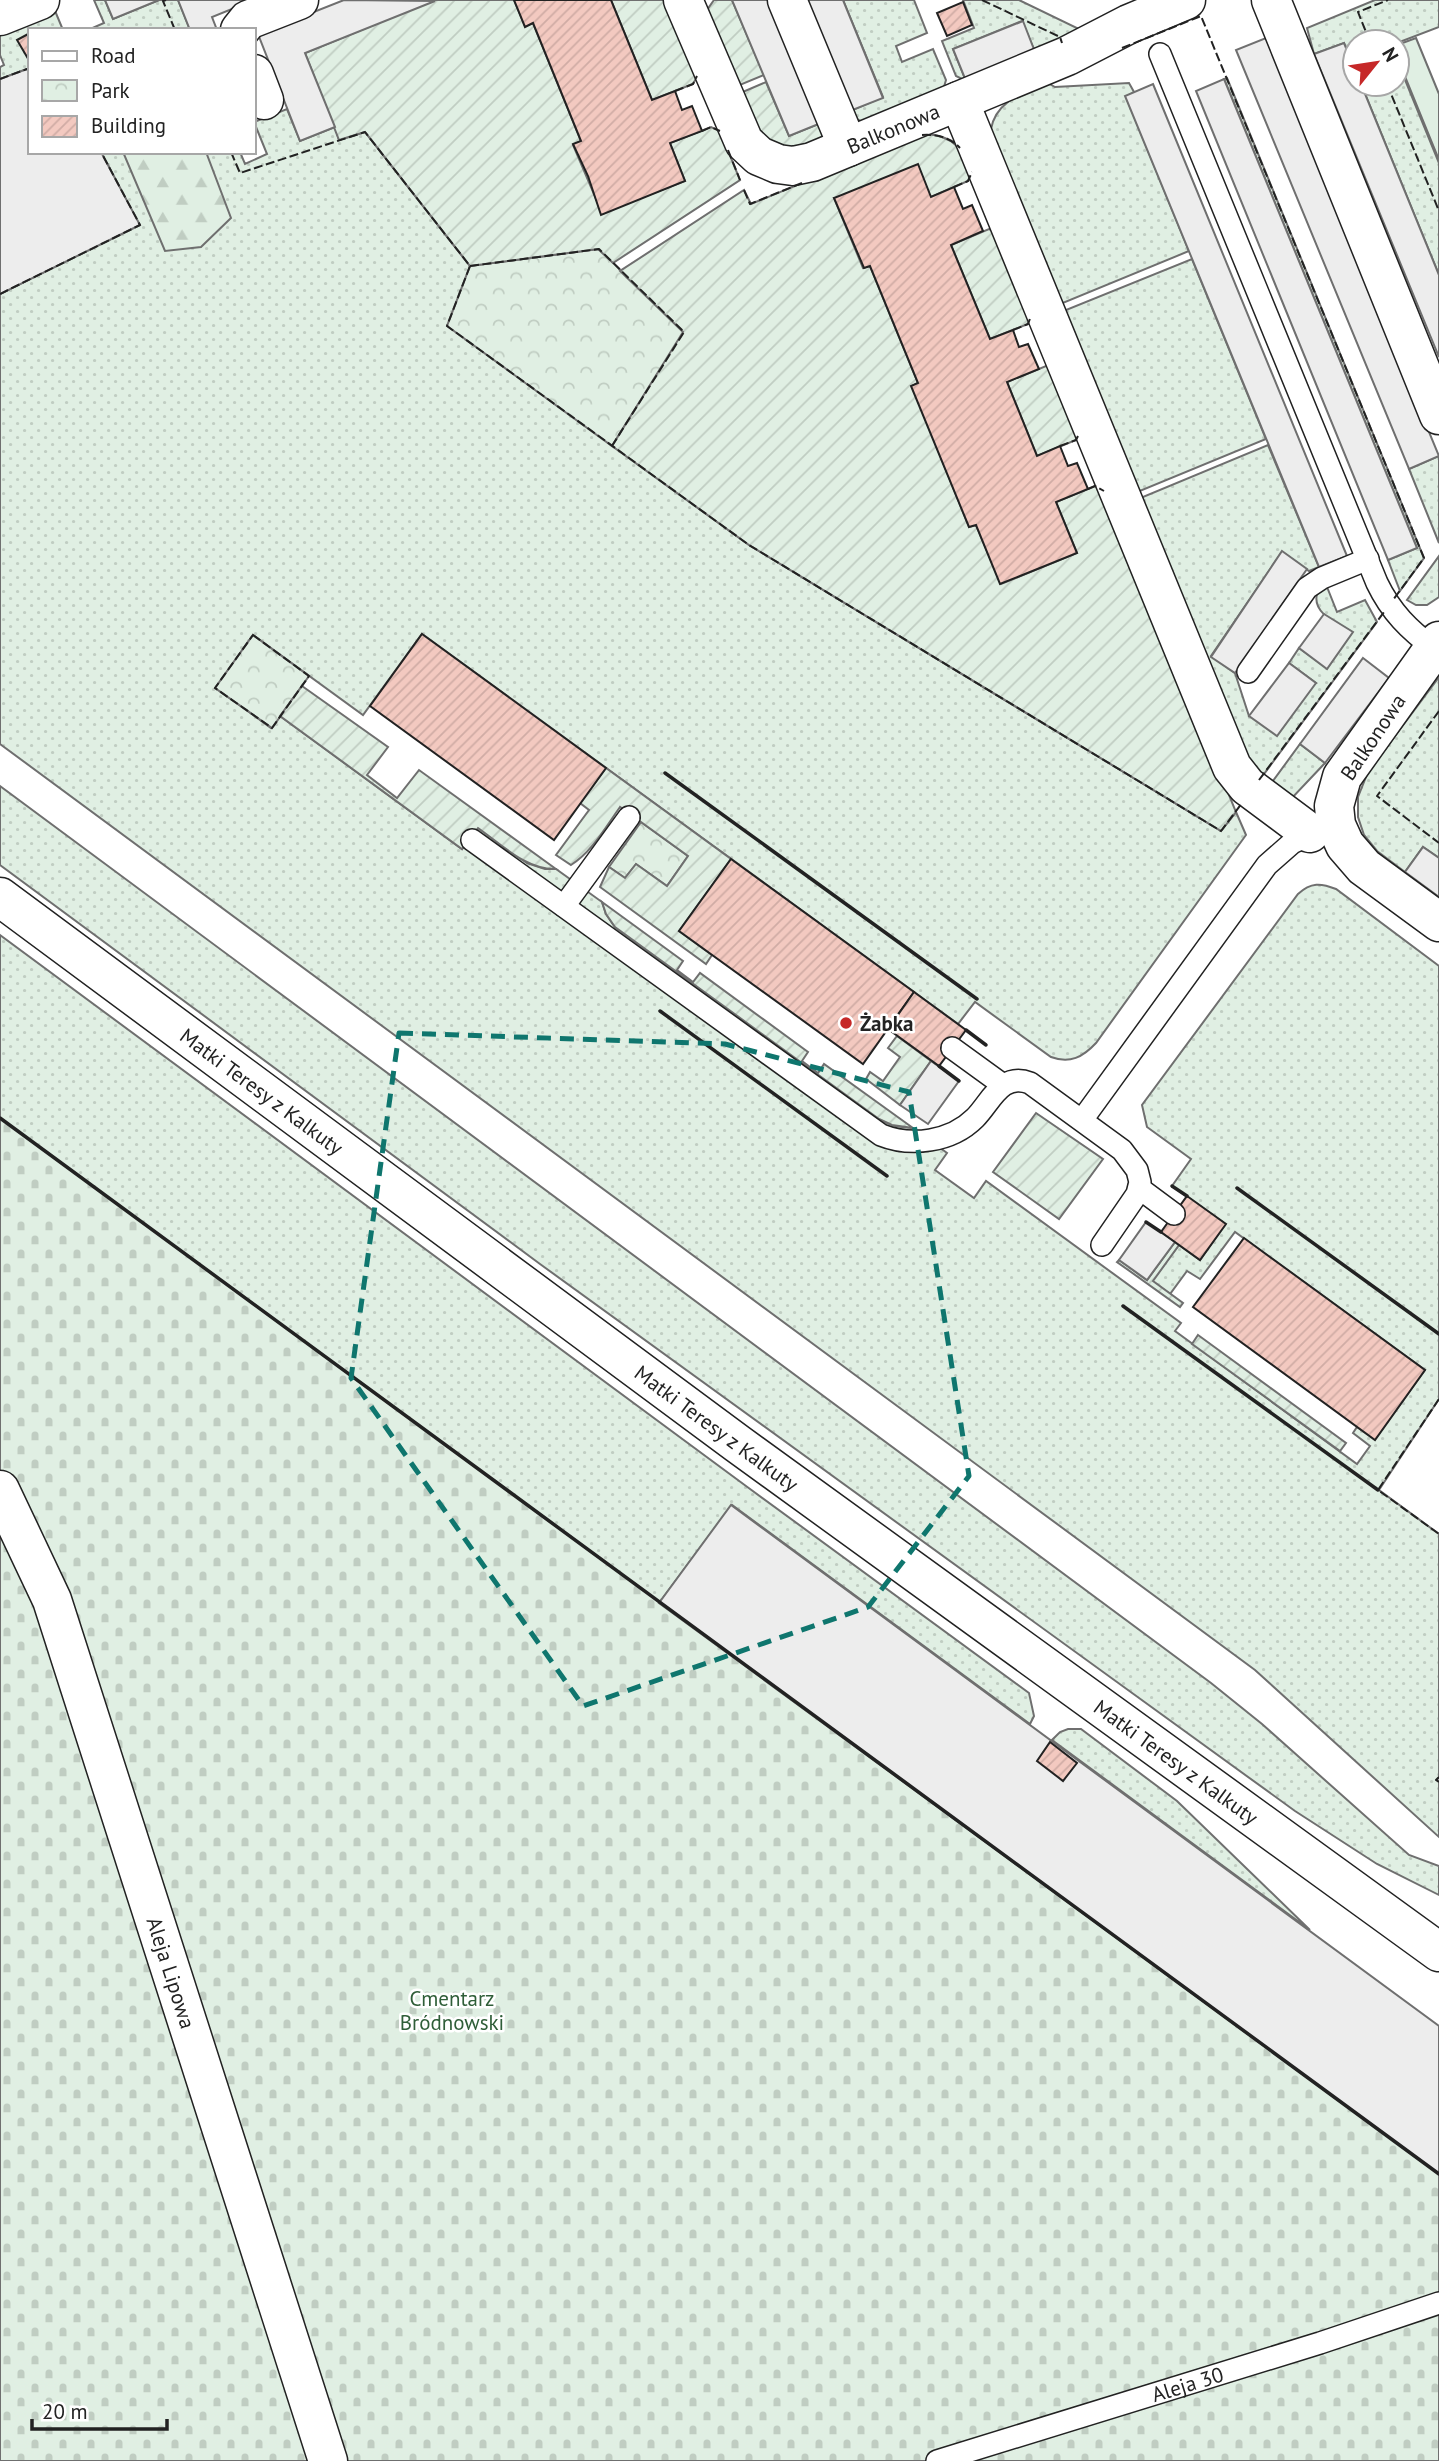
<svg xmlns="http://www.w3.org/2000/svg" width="1439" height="2461" font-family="'PT Sans',sans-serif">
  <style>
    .grass { fill: url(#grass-dots); stroke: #6f6f6f; stroke-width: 2 }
    .forest { fill: url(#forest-firs); stroke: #6f6f6f; stroke-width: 2 }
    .cemetery { fill: url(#cemetery-stones); stroke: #6f6f6f; stroke-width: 2 }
    .park { fill: url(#park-crowns); stroke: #6f6f6f; stroke-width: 2 }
    .garden { fill: url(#garden-furrows); stroke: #6f6f6f; stroke-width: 2 }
    .pitch { fill: #e0efe3; stroke: #6f6f6f; stroke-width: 2 }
    .parking { fill: #ededed; stroke: #6f6f6f; stroke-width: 2 }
    .building { fill: url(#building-hatch); stroke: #222; stroke-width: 2 }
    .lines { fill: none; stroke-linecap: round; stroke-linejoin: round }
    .lane-casing { stroke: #222; stroke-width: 24 }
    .street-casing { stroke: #222; stroke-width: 41 }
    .secondary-casing { stroke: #222; stroke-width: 41 }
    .lane { stroke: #fff; stroke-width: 21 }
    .street { stroke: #fff; stroke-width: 38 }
    .secondary { stroke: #fff; stroke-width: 38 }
    .fence { stroke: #222; stroke-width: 2; stroke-dasharray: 9 3.5; stroke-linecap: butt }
    .wall { stroke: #222; stroke-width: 3.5 }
    .marked { fill: none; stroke: #0f766e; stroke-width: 5; stroke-dasharray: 14 9; stroke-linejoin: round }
    .poi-dot { fill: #c62828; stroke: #fff; stroke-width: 2.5 }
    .labels { text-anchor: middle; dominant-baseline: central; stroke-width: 5; stroke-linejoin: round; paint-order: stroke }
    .street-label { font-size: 21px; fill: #222; stroke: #fff }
    .poi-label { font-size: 21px; font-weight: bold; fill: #222; stroke: #fff; text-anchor: start }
    .park-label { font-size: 21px; fill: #2f5e38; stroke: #fff }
  </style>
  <defs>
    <pattern id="grass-dots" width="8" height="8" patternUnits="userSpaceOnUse" patternTransform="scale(1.75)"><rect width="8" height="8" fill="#e0efe3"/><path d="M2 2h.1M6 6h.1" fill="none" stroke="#c0cdc2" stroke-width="1.8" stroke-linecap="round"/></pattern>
    <pattern id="forest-firs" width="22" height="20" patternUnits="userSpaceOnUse" patternTransform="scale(1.75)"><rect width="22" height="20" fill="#e0efe3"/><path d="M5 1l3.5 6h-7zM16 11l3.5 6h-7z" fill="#c0cdc2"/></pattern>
    <pattern id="cemetery-stones" width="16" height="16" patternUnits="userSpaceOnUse" patternTransform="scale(1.75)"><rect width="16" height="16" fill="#e0efe3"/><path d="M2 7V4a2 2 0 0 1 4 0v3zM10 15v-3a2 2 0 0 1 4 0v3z" fill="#c0cdc2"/></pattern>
    <pattern id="park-crowns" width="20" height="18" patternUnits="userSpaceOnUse" patternTransform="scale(1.75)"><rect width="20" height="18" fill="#e0efe3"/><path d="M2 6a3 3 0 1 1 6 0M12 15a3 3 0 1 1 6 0" fill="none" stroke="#c0cdc2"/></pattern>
    <pattern id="garden-furrows" width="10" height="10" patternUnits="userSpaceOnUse" patternTransform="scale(1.75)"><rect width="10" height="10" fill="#e0efe3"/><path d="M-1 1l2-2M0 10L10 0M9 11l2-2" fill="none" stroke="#c0cdc2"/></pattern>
    <pattern id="building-hatch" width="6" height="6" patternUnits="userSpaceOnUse" patternTransform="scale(1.75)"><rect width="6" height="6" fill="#f3c9c0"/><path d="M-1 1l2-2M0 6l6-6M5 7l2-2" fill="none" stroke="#d0aca5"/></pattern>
  </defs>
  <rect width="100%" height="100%" fill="#fff"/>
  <g class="grass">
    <polygon points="94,0 105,0 113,19 159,0 178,0 190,30 88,30 104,23"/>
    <polygon points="843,0 914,0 927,33 896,46 902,62 933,49 946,80 943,90 864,123 853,117 850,111 883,97"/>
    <polygon points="963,0 1019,0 1079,29 1035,52 1022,21 953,49 966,81 956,76 942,41 974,28"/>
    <polygon points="1375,0 1439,0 1439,27 1397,43 1355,42 1355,70 1344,43 1314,54 1307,28"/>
    <polygon points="53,6 63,30 30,30 30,73 27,69 0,79 0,67 4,65 0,55 0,28"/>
    <polygon points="1397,60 1439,163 1439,275 1361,84 1397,84"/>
    <polygon points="1227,78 1424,558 1400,591 1388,560 1417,548 1224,79"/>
    <path d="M1046,82L1055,87L1129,83L1134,92L1126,97L1189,251L1058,305L991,129C996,101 1023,93 1046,82Z"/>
    <path d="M287,109L300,141L335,127L339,140L365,132L470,266L599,249L613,263L578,285L613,446L749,545L1221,831L1236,812L1246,835L1096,1043C1083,1057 1070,1064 1051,1057L975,1002L958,1024L422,634L363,715L253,635L216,688L271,728L280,716L462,849L478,828L527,863L545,869H556L602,902L606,914L615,927L879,1119C889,1125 901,1128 913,1128L947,1153L935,1170L974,1198L986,1181L1181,1323L1175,1331L1357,1464L1370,1446L1353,1433L1357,1427L1375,1439L1425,1370L1235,1232L1200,1279L1187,1271L1170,1294L1152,1281L1179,1245L1200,1260L1225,1224L1172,1186L1191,1159L1147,1127L1142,1105L1298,894C1311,882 1321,883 1336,889L1439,966V1399L1379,1490L1439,1534V1777L1437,1780L1439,1782V1837L1255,1670L0,744V294L139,225L101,152H240L245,164L267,154L254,122Z"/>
    <polygon points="1192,259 1266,439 1135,493 1061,312"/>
    <path d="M1268,445L1319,567L1309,571L1282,552L1211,656L1235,673L1249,716L1316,683L1289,663L1299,648L1327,668L1352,632C1338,623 1312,614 1317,594L1327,587L1337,612L1365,600L1377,622L1261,778L1249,769L1138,499Z"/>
    <polygon points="1439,456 1439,543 1409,469"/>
    <polygon points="1439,556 1439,597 1427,605 1416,605 1407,600"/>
    <polygon points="1439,677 1439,858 1423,847 1405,872 1377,851 1364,835 1358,817 1358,797 1368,772"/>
    <polygon points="1300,744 1325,763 1291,799 1270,785"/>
    <polygon points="0,786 1211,1683 1262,1724 1409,1855 1439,1866 1439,1895 1377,1864 1295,1811 540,1264 0,865"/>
    <polygon points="0,935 746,1486 1029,1693 1034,1716 1030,1724 732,1505 659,1603 0,1118"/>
    <polygon points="1068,1729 1081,1729 1177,1801 1310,1930 1052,1740 1060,1732"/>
  </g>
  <polygon class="forest" points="123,152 206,152 231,218 201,247 165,251"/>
  <polygon class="cemetery" points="0,1118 1439,2174 1439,2461 0,2461"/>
  <g class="park">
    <polygon points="599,249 684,332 612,446 447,326 470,266"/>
    <polygon points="253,635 309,676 272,728 215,688"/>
    <polygon points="641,822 688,856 667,886 636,864 625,878 609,867"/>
  </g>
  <g class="garden">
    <polygon points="434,0 514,0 525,26 533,23 581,141 573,145 602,213 685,181 670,143 711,127 720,131 740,180 613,263 598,249 470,266 365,132 339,140 305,53"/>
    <polygon points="611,0 667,0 698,75 693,84 652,100"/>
    <polygon points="714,0 732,0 764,75 735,87 707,10"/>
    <polygon points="766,82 789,136 821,123 824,130 820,142 806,148 767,145 738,94"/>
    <path d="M927,134C953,136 962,149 973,171L968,181L931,197L834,198L863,268L870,266L918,383L912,386L969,527L976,525L1001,584L1077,553L1056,502L1095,486L1104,491L1236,812L1221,831L749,545L612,446L683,332L620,271L744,190L751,204L914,137Z"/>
    <polygon points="989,229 998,233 1032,315 1028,324 990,339 951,245"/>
    <polygon points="1046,366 1054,369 1080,431 1076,440 1037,456 1007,382"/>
    <path d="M302,686L388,747L367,775L397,798L419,770L556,869C526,870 501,844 478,828L462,849L280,716Z"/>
    <path d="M606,768L731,859L679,931L712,955L706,964L600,887L609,867L625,878L636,864L667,886L688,856L620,807C605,828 592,852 571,865L556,855L589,810L580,803Z"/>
    <polygon points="602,902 683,961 677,970 693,982 700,973 808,1052 802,1061 818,1073 824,1064 913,1128 892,1125 879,1119 615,927 606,914"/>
    <polygon points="897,1036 931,1061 900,1105 866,1079 870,1072 883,1081 900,1057 888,1048"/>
    <polygon points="1036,1113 1103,1159 1059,1219 993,1172"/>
    <polygon points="1175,1242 1179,1245 1153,1281 1183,1303 1180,1307 1117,1262 1119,1260 1147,1280"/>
    <polygon points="1198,1335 1346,1443 1340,1451 1192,1344"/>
  </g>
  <polygon class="pitch" points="1416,38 1439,94 1439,160 1397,57 1397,45"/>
  <g class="parking">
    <polygon points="105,0 159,0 113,19"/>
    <polygon points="178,0 254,0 212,17 217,30 190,30"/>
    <polygon points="344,0 435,1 305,53 335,127 300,141 258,34"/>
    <polygon points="732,0 770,0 821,123 789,136"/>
    <polygon points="804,0 843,0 883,98 850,111"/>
    <polygon points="1023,21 1035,52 966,81 953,49"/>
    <polygon points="1266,38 1439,456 1409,469 1236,50"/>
    <polygon points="1344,43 1355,70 1355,84 1361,84 1439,275 1439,357 1314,54"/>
    <polygon points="27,69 30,73 30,152 101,152 140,225 0,294 0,79"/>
    <polygon points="1224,79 1417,548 1388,560 1196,91"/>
    <polygon points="1153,84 1347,556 1319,567 1125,96"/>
    <polygon points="1282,551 1307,569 1235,673 1211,657"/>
    <polygon points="1324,614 1353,632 1327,669 1299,648"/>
    <polygon points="1363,658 1389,678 1325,763 1300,744"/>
    <polygon points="1289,663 1316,683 1277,736 1249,716"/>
    <polygon points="1423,847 1439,858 1439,897 1405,872"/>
    <polygon points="931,1061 959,1081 928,1124 900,1105"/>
    <polygon points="1146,1222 1175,1242 1147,1280 1119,1260"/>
    <polygon points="731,1505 1439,2026 1439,2174 659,1603"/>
  </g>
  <g class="building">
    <polygon points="514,0 611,0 652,100 675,91 682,110 692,106 702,131 670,143 685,181 601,215 588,176 573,144 581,141 533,23 525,27"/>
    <polygon points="963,2 972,25 947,36 937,13"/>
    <polygon points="30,33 30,62 17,40"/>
    <polygon points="918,164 931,197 954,187 963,209 972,205 983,231 951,245 990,339 1013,330 1019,347 1028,344 1039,369 1007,382 1037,456 1060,446 1068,466 1077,463 1088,489 1056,502 1077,553 1000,584 976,525 969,527 911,386 918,383 870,266 864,268 834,198"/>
    <polygon points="422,634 606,768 554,840 370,706"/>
    <polygon points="731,859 914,992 863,1064 679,931"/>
    <polygon points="914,992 966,1030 939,1066 888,1029"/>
    <polygon points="1187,1196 1226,1224 1200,1260 1161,1232"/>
    <polygon points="1244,1238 1425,1370 1375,1440 1193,1307"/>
    <polygon points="1050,1742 1077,1763 1063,1781 1037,1761"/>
  </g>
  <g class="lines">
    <g class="lane-casing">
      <g id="lane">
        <path d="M1160,54L1377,583C1391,612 1409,630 1435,649"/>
        <polyline points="1248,672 1307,588 1322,578 1368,559"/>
        <path d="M472,840L881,1135C911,1147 951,1142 975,1118C991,1102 1001,1072 1030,1083L1122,1150L1137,1170L1140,1182L1137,1194L1102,1245"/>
        <polyline points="564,906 629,817"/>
        <polyline points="952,1048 1003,1085"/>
        <polyline points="1082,1120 1267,865 1292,843 1317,831"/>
        <polyline points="1139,1188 1174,1214"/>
        <path id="s1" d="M937,2461L1320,2343L1439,2303"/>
      </g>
    </g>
    <g class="street-casing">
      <g id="street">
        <path id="s2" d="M683,0L744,142L759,156L778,164L793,166L812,162L1067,56L1129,24L1186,0"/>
        <polyline points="787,0 848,147"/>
        <polyline points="1271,0 1439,415"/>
        <polyline points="0,16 40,0"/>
        <polyline points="240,30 248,20 299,0"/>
        <polyline points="254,74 264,100"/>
        <polyline points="959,101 1232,767 1247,786 1310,833"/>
        <polyline points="1439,641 1342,777 1334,806 1336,825 1345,845 1364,867 1439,922"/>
        <path id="s3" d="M0,1490L52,1600L328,2461"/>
      </g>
    </g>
    <g class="secondary-casing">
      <g id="secondary">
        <path id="s4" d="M0,897L738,1444L1439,1952"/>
      </g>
    </g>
    <use href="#lane" class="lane"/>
    <use href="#street" class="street"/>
    <use href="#secondary" class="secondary"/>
    <g class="fence">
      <polyline points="166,0 163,1 175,30"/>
      <polyline points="982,0 1060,37 1062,43"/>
      <polyline points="1370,42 1358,12 1388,0"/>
      <polyline points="1122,48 1201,16 1424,558 1393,600"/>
      <polyline points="0,79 27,69 30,73"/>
      <polyline points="1387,84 1439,211"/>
      <polyline points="675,91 693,84 697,76"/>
      <polyline points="702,131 711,127 720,131"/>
      <path d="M922,135C936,134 950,137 960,148"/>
      <polyline points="728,150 740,180"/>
      <polyline points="231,152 240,173 365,132 470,266 447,326 749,545 1221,831 1242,803"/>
      <polyline points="954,187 968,181 972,172"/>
      <polyline points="744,190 750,204 802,183"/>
      <polyline points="470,266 599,249 684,332 612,446"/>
      <polyline points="0,294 140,225 101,152"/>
      <polyline points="1013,330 1028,324 1031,316"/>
      <polyline points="1060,446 1076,440 1079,434"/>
      <polyline points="1088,489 1095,486 1104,491"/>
      <polygon points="253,635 309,676 272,728 215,688"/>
      <polyline points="1439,711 1377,796 1439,843"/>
      <polyline points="1259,780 1384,612"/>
      <polyline points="1439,1399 1378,1490 1439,1534"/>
      <polyline points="1439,1777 1436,1780 1439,1782"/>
    </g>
    <g class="wall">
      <polyline points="665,773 977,999"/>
      <polyline points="660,1011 887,1176"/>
      <polyline points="966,1030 986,1045"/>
      <polyline points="939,1066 959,1081"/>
      <polyline points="0,1118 1439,2174"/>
      <polyline points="1172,1186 1187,1196"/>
      <polyline points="1237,1188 1439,1334"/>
      <polyline points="1146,1222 1161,1232"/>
      <polyline points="1123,1306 1378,1490"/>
    </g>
  </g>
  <path class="marked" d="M399,1033L725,1044L909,1092L969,1476L868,1607L583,1706L351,1378Z"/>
  <circle class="poi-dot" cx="846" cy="1023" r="7"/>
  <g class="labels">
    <g class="street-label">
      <text stroke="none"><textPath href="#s2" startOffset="318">Balkonowa</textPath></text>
      <text transform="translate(1373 737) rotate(-56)">Balkonowa</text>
      <text stroke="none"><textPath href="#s4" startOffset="326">Matki Teresy z Kalkuty</textPath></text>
      <text stroke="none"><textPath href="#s4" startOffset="892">Matki Teresy z Kalkuty</textPath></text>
      <text stroke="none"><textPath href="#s4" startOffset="1460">Matki Teresy z Kalkuty</textPath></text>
      <text stroke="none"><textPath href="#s3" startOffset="513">Aleja Lipowa</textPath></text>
      <text stroke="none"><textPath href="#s1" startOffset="262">Aleja 30</textPath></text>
    </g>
    <g class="poi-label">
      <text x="860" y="1023">Żabka</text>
    </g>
    <g class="park-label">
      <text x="452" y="1998">Cmentarz<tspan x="452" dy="24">Bródnowski</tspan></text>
    </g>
  </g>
  <rect x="28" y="28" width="228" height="126" fill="#ffffff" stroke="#a7a7a7" stroke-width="2"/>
  <rect x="42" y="51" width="35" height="10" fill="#ffffff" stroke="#a7a7a7" stroke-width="2"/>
  <text x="91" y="63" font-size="21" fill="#222222">Road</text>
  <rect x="42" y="80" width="35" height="21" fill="url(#park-crowns)" stroke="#a7a7a7" stroke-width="2"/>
  <text x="91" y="98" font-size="21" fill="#222222">Park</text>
  <rect x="42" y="116" width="35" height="21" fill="url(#building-hatch)" stroke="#a7a7a7" stroke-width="2"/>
  <text x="91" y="133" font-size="21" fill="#222222">Building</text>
  <g transform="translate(1376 63) rotate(60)"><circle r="33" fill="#ffffff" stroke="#a7a7a7" stroke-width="2"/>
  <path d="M0-5L12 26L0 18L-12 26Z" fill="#c62828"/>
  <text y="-10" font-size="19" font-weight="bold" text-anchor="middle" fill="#222222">N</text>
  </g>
  <path d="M32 2419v10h135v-10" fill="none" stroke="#222222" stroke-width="3.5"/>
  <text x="42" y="2419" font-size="21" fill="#222222" stroke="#ffffff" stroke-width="5" paint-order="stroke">20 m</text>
</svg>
